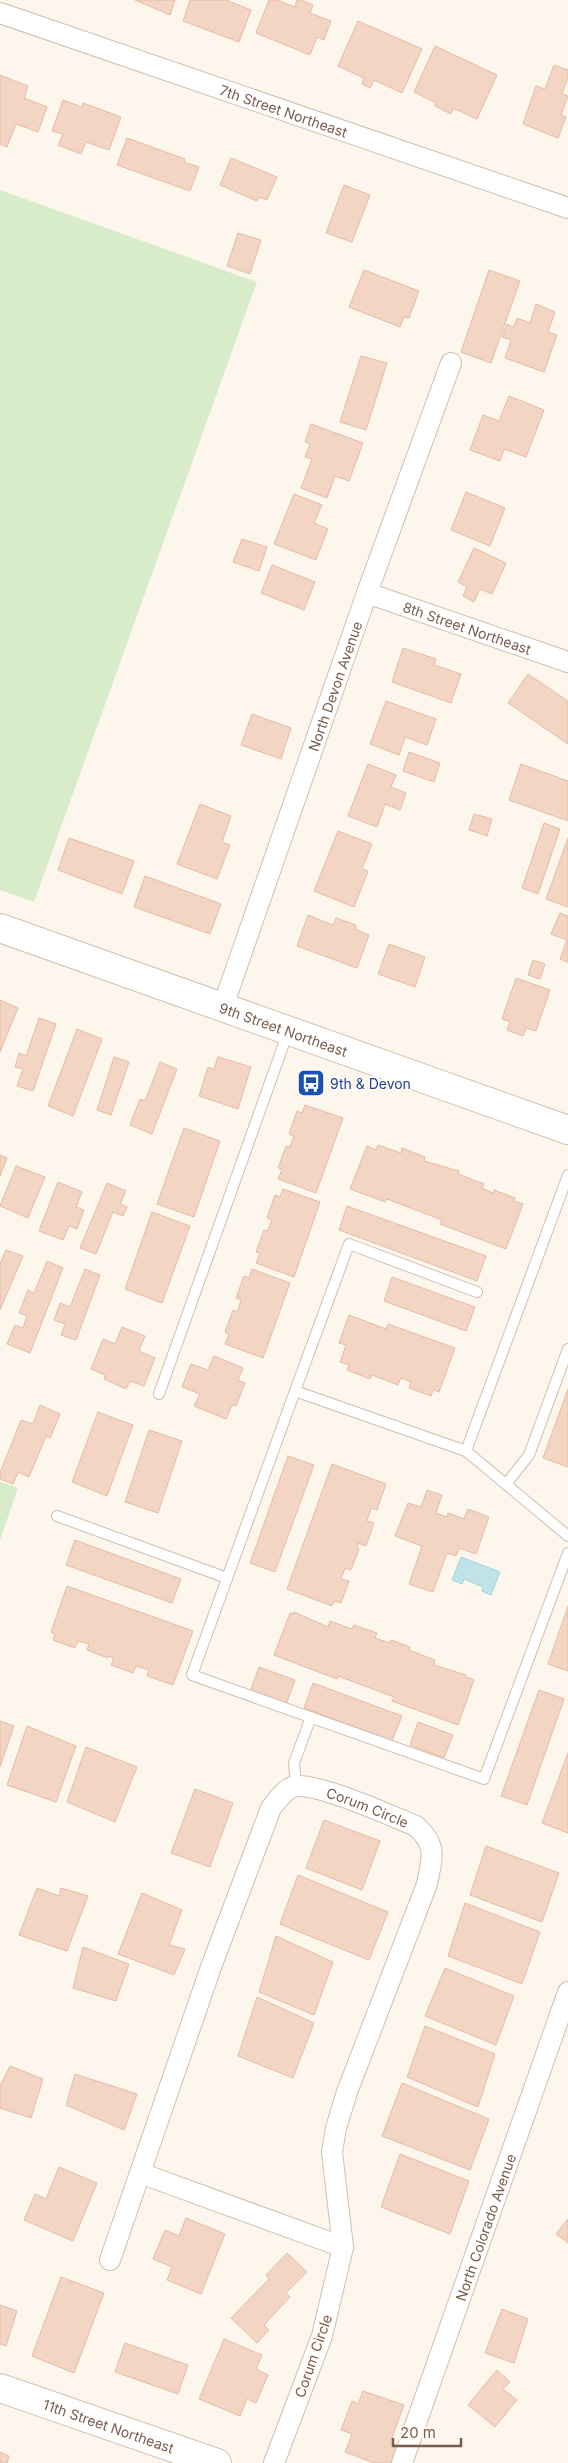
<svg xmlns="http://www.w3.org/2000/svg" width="568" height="2463" font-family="Inter,sans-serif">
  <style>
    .green { fill: #d8ecc9 }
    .water { fill: #bfe3e8; stroke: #a5d3da }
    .building { fill: #f3d5c3; stroke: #e6bba3 }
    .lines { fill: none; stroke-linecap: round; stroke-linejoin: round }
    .lane-casing { stroke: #d1beb0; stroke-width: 12 }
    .street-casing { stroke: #d1beb0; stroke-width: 22 }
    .secondary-casing { stroke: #d6c0b0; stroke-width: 30 }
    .lane { stroke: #fff; stroke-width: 10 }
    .street { stroke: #fff; stroke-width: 20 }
    .secondary { stroke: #fff; stroke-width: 28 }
    .labels { text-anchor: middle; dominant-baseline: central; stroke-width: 4; stroke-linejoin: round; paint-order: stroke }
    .street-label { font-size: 14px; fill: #7a5c4d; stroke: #fffaf3 }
    .transit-label { font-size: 14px; fill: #164399; stroke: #fffaf3; text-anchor: start }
  </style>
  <rect width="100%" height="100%" fill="#fdf6ec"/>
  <g class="green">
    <polygon points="0,190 257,282 34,902 0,890"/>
    <polygon points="0,1482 18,1488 0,1540"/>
  </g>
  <polygon class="water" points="461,1557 500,1572 491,1595 482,1591 483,1587 464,1579 462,1584 452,1580"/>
  <g class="building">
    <polygon points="135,0 175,0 170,15"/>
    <polygon points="190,0 226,0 251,10 239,42 183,21"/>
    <polygon points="269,0 277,0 295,7 297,0 301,0 313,5 310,13 331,21 324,40 317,37 310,55 256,33"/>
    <polygon points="358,21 422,49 402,93 374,80 370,88 362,84 364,78 338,66"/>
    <polygon points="435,46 497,75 477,119 453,108 451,114 435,106 436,103 414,92"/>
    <polygon points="554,65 568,70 568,78 562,94 568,96 561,115 566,117 558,138 523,124 536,86 545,89"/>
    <polygon points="0,75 28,86 24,98 47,107 38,132 16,124 7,147 0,144"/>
    <polygon points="63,100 82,107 83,103 121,117 109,150 86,142 81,154 58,145 63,134 52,131"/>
    <polygon points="127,138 185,159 184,162 199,167 190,191 117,165"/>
    <polygon points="231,158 277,177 267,200 259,197 257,201 220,185"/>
    <polygon points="344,185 370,195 352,242 326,233"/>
    <polygon points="238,233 261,240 250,274 227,266"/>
    <polygon points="364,270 419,291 409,318 404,317 400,327 349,307"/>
    <polygon points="489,270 520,281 491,363 461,352"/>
    <polygon points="536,304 555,312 548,332 557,335 544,372 505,358 511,340 502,337 507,324 514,327 517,318 530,323"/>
    <polygon points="361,356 387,363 366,430 340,422"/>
    <polygon points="509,396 544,410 526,457 504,449 500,461 470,450 483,415 499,421"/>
    <polygon points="311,424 363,443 349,481 335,476 327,498 301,488 312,459 305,457 310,444 305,442"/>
    <polygon points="466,492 505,508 490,546 451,530"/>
    <polygon points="294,494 322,505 314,523 328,529 316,560 274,544"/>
    <polygon points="242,539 267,547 259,571 233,562"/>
    <polygon points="474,548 506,563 492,594 480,589 474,602 463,596 467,587 458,582"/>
    <polygon points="272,565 315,582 304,610 261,593"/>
    <polygon points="403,648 436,659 434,665 461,674 451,703 392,682"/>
    <polygon points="528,674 568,701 568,744 508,703"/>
    <polygon points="386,701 436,719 427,745 405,737 399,755 370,744"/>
    <polygon points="252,714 291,728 281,759 241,745"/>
    <polygon points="409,752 440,763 434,782 403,771"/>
    <polygon points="368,764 396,775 391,787 406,793 400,810 385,804 377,827 348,816"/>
    <polygon points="521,764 568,781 568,821 509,800"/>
    <polygon points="200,804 231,816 222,842 230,845 217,879 177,864"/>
    <polygon points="474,814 492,819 487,836 469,830"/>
    <polygon points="544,823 560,829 538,894 522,888"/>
    <polygon points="338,831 372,844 362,869 368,871 354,907 314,891"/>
    <polygon points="69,838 134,861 122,894 58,870"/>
    <polygon points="568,838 568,907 546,899"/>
    <polygon points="145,876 221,904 210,934 134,907"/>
    <polygon points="560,913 568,916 568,962 560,959 567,940 551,934"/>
    <polygon points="308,915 333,925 336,918 356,925 355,929 369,935 357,968 297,946"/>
    <polygon points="389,944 425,957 415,987 378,974"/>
    <polygon points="533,960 545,964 540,979 528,975"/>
    <polygon points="516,978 550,990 536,1031 526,1028 523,1036 507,1030 510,1022 502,1019"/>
    <polygon points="0,1000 18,1008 0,1052"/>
    <polygon points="39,1018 56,1024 33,1091 17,1086 23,1069 15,1067 19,1053 26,1056"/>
    <polygon points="77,1029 102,1039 73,1116 48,1106"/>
    <polygon points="114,1057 129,1062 111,1115 97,1110"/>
    <polygon points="218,1057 251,1067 238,1109 199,1096 208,1067 214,1069"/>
    <polygon points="160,1062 177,1069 152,1134 130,1125 140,1099 145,1101"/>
    <polygon points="305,1105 343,1118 316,1193 278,1179 282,1169 278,1168 286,1146 290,1147 294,1136 289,1134 297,1111 302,1113"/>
    <polygon points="184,1128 220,1141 194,1217 157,1204"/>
    <polygon points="378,1145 401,1153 402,1148 425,1157 424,1161 459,1171 458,1174 484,1184 482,1188 493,1193 494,1190 515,1198 514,1201 523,1204 506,1249 440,1224 442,1220 387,1199 385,1202 350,1189 367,1146 376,1150"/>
    <polygon points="0,1155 7,1158 0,1176"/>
    <polygon points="16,1166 45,1177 28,1218 0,1206"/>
    <polygon points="58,1182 82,1192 76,1207 84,1210 77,1229 69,1226 63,1240 39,1231"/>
    <polygon points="107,1183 126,1191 120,1204 127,1207 123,1216 113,1212 96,1254 80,1248"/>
    <polygon points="283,1189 320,1202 294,1277 256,1263 260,1253 256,1252 264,1230 267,1231 272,1220 267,1218 275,1195 280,1197"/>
    <polygon points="347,1206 486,1256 477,1281 339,1230"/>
    <polygon points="152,1212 190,1226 162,1303 125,1289"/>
    <polygon points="6,1250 23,1256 0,1310 0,1264"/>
    <polygon points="47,1261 63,1268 30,1353 7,1344 15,1325 23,1328 27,1316 19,1313 28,1290 34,1293"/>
    <polygon points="85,1269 100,1275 76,1340 61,1335 65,1324 54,1320 60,1303 70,1307"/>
    <polygon points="252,1269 290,1283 263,1358 225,1344 229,1334 225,1332 233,1310 237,1312 241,1300 236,1298 244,1276 249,1278"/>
    <polygon points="392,1277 475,1307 466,1331 384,1301"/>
    <polygon points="349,1315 386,1329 388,1324 455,1348 439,1392 433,1390 431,1396 409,1388 411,1382 401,1378 398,1385 372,1375 370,1379 347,1370 349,1365 340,1362 346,1345 339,1343"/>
    <polygon points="122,1327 145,1336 139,1351 155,1358 144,1386 130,1381 126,1389 104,1379 105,1375 91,1369 103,1339 115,1344"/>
    <polygon points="214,1356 243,1368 238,1380 245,1383 236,1406 232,1405 226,1419 194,1406 200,1394 182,1387 191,1364 208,1370"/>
    <polygon points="568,1389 568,1467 543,1458"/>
    <polygon points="40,1405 60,1414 50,1438 46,1436 29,1477 18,1472 13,1484 0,1479 0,1473 21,1420 33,1424"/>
    <polygon points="98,1412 133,1425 107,1496 72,1482"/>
    <polygon points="149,1430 182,1441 158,1513 125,1502"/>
    <polygon points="288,1456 314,1465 275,1572 250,1563"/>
    <polygon points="332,1464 386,1484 377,1510 371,1508 367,1521 374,1523 366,1546 358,1543 357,1548 359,1549 351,1570 345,1568 341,1579 349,1581 341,1603 334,1601 332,1606 287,1589"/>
    <polygon points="427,1490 442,1495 436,1513 447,1517 448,1513 464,1519 468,1509 489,1517 476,1554 459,1548 456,1556 447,1553 433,1592 409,1584 422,1546 395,1536 408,1503 421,1507"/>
    <polygon points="75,1540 181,1579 172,1603 66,1565"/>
    <polygon points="67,1586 193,1631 173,1685 147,1676 149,1670 136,1666 133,1673 111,1665 114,1658 109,1656 108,1658 87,1650 89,1644 78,1641 75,1648 53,1640 55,1634 51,1632"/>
    <polygon points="568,1606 568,1671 548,1664"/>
    <polygon points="294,1612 328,1627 330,1621 352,1629 354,1625 377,1633 375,1638 390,1643 391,1640 410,1647 409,1650 435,1660 434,1665 466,1675 466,1677 474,1680 458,1725 392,1701 394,1697 338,1676 337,1679 274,1655 290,1613 293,1614"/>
    <polygon points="259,1667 295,1680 286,1705 250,1692"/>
    <polygon points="313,1683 402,1716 392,1741 304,1708"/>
    <polygon points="539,1690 564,1699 527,1805 501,1796"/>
    <polygon points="0,1721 14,1726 0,1767"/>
    <polygon points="418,1722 453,1735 444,1758 410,1745"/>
    <polygon points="27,1726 76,1746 56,1802 7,1785"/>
    <polygon points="86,1747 137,1767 115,1822 67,1802"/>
    <polygon points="568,1753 568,1833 542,1823"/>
    <polygon points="195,1789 233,1803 210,1867 171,1853"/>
    <polygon points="324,1820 380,1841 362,1890 306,1868"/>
    <polygon points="486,1846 559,1873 542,1922 470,1895"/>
    <polygon points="298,1875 388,1912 369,1960 280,1924"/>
    <polygon points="37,1888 59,1896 61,1888 88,1896 67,1951 19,1935"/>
    <polygon points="142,1893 182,1910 169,1945 185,1949 174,1975 118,1954"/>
    <polygon points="465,1903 540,1932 522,1984 448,1956"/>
    <polygon points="276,1936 333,1962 314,2015 259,1992"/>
    <polygon points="83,1947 129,1964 116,2001 73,1988"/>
    <polygon points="445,1968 514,1996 496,2045 425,2016"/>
    <polygon points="257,1997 314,2023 293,2078 238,2056"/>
    <polygon points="425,2026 495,2054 478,2107 407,2077"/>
    <polygon points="10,2066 43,2079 31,2118 0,2108 0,2086"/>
    <polygon points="75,2074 137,2094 124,2130 66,2105"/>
    <polygon points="402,2083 489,2119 470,2170 382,2136"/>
    <polygon points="400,2154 469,2181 450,2234 381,2207"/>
    <polygon points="59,2167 97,2183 73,2241 24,2220 35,2194 46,2199"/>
    <polygon points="186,2218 225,2234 201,2294 167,2280 172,2267 153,2259 165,2230 179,2236"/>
    <polygon points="568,2219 568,2243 556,2234"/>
    <polygon points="287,2253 307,2272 286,2293 290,2297 264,2325 269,2330 257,2343 231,2318 269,2279 266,2275"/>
    <polygon points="61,2277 104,2293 74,2373 32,2356"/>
    <polygon points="0,2305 17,2311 6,2346 0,2344"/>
    <polygon points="502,2309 528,2319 514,2363 485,2353"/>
    <polygon points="224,2339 262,2355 256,2369 268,2375 256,2403 247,2399 240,2416 199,2399"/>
    <polygon points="125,2343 188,2365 178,2394 115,2372"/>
    <polygon points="497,2370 510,2382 503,2389 517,2400 495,2427 468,2405"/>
    <polygon points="363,2391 404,2405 390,2443 399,2446 393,2463 374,2463 345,2452 352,2434 341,2430 352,2401 358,2404"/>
    <polygon points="0,2452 9,2456 7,2463 0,2463"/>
  </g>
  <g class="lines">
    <g class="lane-casing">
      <g id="lane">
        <polyline points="295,1391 349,1244 477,1292"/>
        <polyline points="159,1394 288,1032"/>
        <polyline points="466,1451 568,1175"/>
        <polyline points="506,1484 529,1455 568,1349"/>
        <polyline points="57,1516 227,1578"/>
        <polyline points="568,1536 466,1451 295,1391 192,1675 484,1779 568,1553"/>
        <polyline points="296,1786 294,1763 311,1717"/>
      </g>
    </g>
    <g class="street-casing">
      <g id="street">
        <path id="s1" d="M0,13L568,208"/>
        <path id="s2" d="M367,593L568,662"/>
        <path id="s3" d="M222,1009L367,593L451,363"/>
        <polyline points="140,2173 343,2247"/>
        <path id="s4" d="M110,2260L211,1967L271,1808C278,1800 285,1787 297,1786C323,1785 389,1815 416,1826C438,1846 432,1857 427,1884L347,2092L336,2128L332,2152L343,2247L322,2336L274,2463"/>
        <path id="s5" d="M402,2463L568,1992"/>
      </g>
    </g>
    <g class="secondary-casing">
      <g id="secondary">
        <path id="s6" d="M0,928L568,1130"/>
        <path id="s7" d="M0,2388L217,2463"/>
      </g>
    </g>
    <use href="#lane" class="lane"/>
    <use href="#street" class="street"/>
    <use href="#secondary" class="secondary"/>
  </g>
  <defs>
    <g id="bus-square" transform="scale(1.4375)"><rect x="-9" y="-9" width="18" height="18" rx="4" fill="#1a4fb4" stroke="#fffaf3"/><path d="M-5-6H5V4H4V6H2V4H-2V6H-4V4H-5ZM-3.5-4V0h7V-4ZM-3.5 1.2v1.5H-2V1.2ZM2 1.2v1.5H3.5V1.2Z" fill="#fff"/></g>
  </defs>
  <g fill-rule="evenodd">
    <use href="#bus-square" x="311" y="1083"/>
  </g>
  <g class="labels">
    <g class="street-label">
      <text stroke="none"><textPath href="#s1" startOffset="300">7th Street Northeast</textPath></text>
      <text stroke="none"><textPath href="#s2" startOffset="106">8th Street Northeast</textPath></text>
      <text stroke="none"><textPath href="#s3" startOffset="342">North Devon Avenue</textPath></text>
      <text stroke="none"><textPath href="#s6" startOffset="301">9th Street Northeast</textPath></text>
      <text stroke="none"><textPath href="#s4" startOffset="589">Corum Circle</textPath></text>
      <text stroke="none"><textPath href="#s5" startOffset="250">North Colorado Avenue</textPath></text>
      <text transform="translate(313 2356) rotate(-71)">Corum Circle</text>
      <text stroke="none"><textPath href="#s7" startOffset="115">11th Street Northeast</textPath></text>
    </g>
    <g class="transit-label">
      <text x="330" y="1083">9th &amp; Devon</text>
    </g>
  </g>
  <path d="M393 2438v8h68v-8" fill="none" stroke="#7a5c4d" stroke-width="2.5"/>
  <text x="400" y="2438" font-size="15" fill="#7a5c4d" stroke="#fffaf3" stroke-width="4" paint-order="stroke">20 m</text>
</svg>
